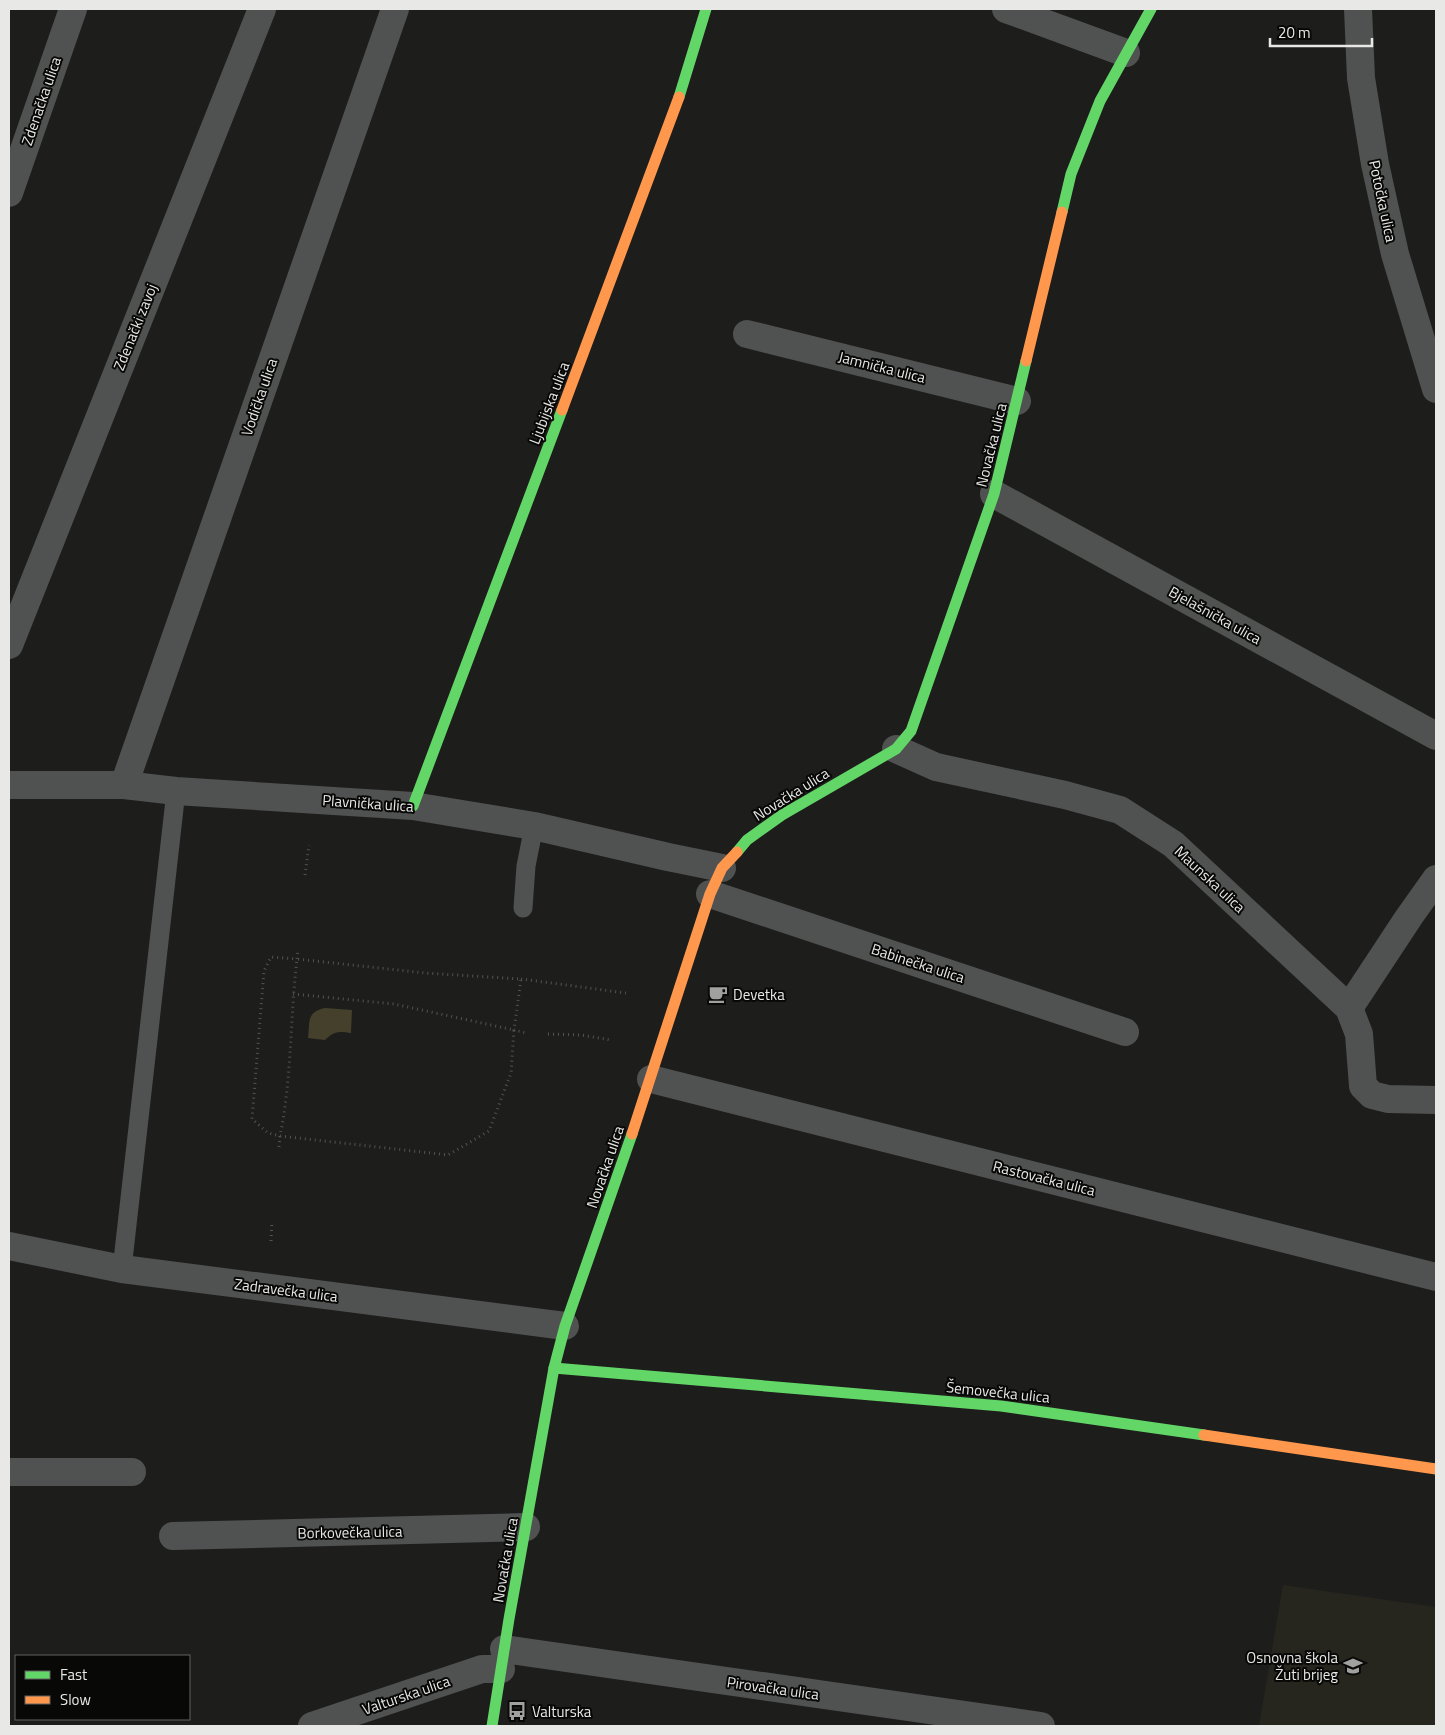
<svg xmlns="http://www.w3.org/2000/svg" width="1445" height="1735" font-family="'Titillium Web',sans-serif">
  <style>
    .built { fill: #27261e }
    .green { fill: #44402b }
    .lines { fill: none; stroke-linecap: round; stroke-linejoin: round }
    .path { stroke: #535353; stroke-width: 3; stroke-dasharray: 1 4; stroke-linecap: butt }
    .lane { stroke: #505151; stroke-width: 19 }
    .street { stroke: #505151; stroke-width: 28 }
    .fast { stroke: #63d668; stroke-width: 11 }
    .slow { stroke: #ff974d; stroke-width: 11 }
    .labels { text-anchor: middle; dominant-baseline: central; stroke-width: 4; stroke-linejoin: round; paint-order: stroke }
    .street-label { font-size: 15px; fill: #e8e8e6; stroke: #080807 }
    .poi-label { font-size: 15px; fill: #e8e8e6; stroke: #080807; text-anchor: start }
  </style>
  <rect width="100%" height="100%" fill="#1d1d1c"/>
  <polygon class="built" points="1283,1585 1436,1607 1436,1726 1259,1726"/>
  <path class="green" d="M325,1008L352,1010L351,1033C339,1031 334,1031 325,1040L308,1038C310,1022 306,1012 325,1008Z"/>
  <g class="lines">
    <g class="path">
      <polyline points="305,875 309,845"/>
      <polyline points="521,979 626,993"/>
      <path d="M293,994L394,1004L514,1030L511,1073L489,1131L448,1155L280,1136C292,1078 290,1017 297,959L425,973L521,979L514,1030L526,1033"/>
      <polyline points="548,1034 581,1035 611,1040"/>
      <polyline points="279,1147 280,1136 268,1133 252,1119 264,971 271,957 297,959 298,949"/>
      <polyline points="271,1241 272,1221"/>
    </g>
    <g class="lane">
      <polyline points="523,908 526,866 534,826"/>
      <polyline points="122,1269 176,791"/>
    </g>
    <g class="street">
      <polyline points="1006,9 1126,53"/>
      <polyline points="1358,9 1361,78 1375,164 1395,254 1436,389"/>
      <polyline points="9,193 73,9"/>
      <polyline points="747,334 1017,401"/>
      <polyline points="994,494 1436,736"/>
      <polyline points="9,645 262,9"/>
      <polyline points="896,749 936,767 1065,795 1120,810 1173,844 1349,1008 1359,1034 1363,1086 1372,1095 1388,1099 1436,1100"/>
      <polyline points="9,785 124,785 176,791 413,806 534,826 668,857 722,868"/>
      <polyline points="124,785 395,9"/>
      <polyline points="710,894 1125,1032"/>
      <polyline points="1349,1008 1409,917 1436,879"/>
      <polyline points="651,1079 1436,1277"/>
      <polyline points="9,1246 122,1269 565,1326"/>
      <polyline points="9,1472 132,1472"/>
      <polyline points="173,1536 526,1527"/>
      <polyline points="504,1649 1041,1726"/>
      <polyline points="312,1726 482,1669 501,1669"/>
    </g>
    <g class="fast">
      <polyline points="679,97 706,9"/>
      <polyline points="1062,212 1071,174 1100,101 1151,9"/>
      <polyline points="413,806 562,410"/>
      <polyline points="737,852 747,840 782,815 896,749 911,731 994,494 1026,361"/>
      <polyline points="554,1368 1001,1406 1204,1435"/>
      <polyline points="492,1726 509,1619 554,1368 565,1326 632,1134"/>
    </g>
    <g class="slow">
      <polyline points="1026,361 1062,212"/>
      <polyline points="562,410 679,97"/>
      <polyline points="632,1134 710,894 722,868 737,852"/>
      <polyline points="1204,1435 1436,1469"/>
    </g>
  </g>
  <defs>
    <g id="cafe-bare" transform="scale(1.5)"><path d="M-5.5-4.5H6V0H3Q3 3.5 0 3.5H-2.5Q-5.5 3.5-5.5 0ZM3-3.2v2h1.7v-2ZM-6 4.5H4V6H-6Z" fill="#a1a19f" stroke="#080807" stroke-width="2.5" paint-order="stroke"/></g>
    <g id="school-bare" transform="scale(1.5)"><path d="M0-5L7-2L0 1L-7-2ZM-4 1L0 2.5L4 1V4Q0 6-4 4Z" fill="#a1a19f" stroke="#080807" stroke-width="2.5" paint-order="stroke"/></g>
    <g id="bus-bare" transform="scale(1.5)"><path d="M-5-6H5V4H4V6H2V4H-2V6H-4V4H-5ZM-3.5-4V0h7V-4ZM-3.5 1.2v1.5H-2V1.2ZM2 1.2v1.5H3.5V1.2Z" fill="#a1a19f" stroke="#080807" stroke-width="2.5" paint-order="stroke"/></g>
  </defs>
  <g fill-rule="evenodd">
    <use href="#cafe-bare" x="718" y="994"/>
    <use href="#school-bare" x="1353" y="1666"/>
    <use href="#bus-bare" x="517" y="1711"/>
  </g>
  <g class="labels">
    <g class="street-label">
      <text transform="translate(41 101) rotate(-71)">Zdenačka ulica</text>
      <text transform="translate(1383 201) rotate(78)">Potočka ulica</text>
      <text transform="translate(135 327) rotate(-68)">Zdenački zavoj</text>
      <text transform="translate(882 367) rotate(14)">Jamnička ulica</text>
      <text transform="translate(259 397) rotate(-71)">Vodička ulica</text>
      <text transform="translate(549 403) rotate(-69)">Ljubijska ulica</text>
      <text transform="translate(991 445) rotate(-76)">Novačka ulica</text>
      <text transform="translate(1215 615) rotate(29)">Bjelašnička ulica</text>
      <text transform="translate(791 794) rotate(-32)">Novačka ulica</text>
      <text transform="translate(368 803) rotate(4)">Plavnička ulica</text>
      <text transform="translate(1210 879) rotate(43)">Maunska ulica</text>
      <text transform="translate(918 963) rotate(18)">Babinečka ulica</text>
      <text transform="translate(605 1167) rotate(-71)">Novačka ulica</text>
      <text transform="translate(1044 1178) rotate(14)">Rastovačka ulica</text>
      <text transform="translate(286 1290) rotate(7)">Zadravečka ulica</text>
      <text transform="translate(998 1392) rotate(6)">Šemovečka ulica</text>
      <text transform="translate(350 1532) rotate(-1)">Borkovečka ulica</text>
      <text transform="translate(505 1560) rotate(-80)">Novačka ulica</text>
      <text transform="translate(773 1688) rotate(8)">Pirovačka ulica</text>
      <text transform="translate(406 1695) rotate(-19)">Valturska ulica</text>
    </g>
    <g class="poi-label">
      <text x="733" y="994">Devetka</text>
      <text x="1338" y="1657" text-anchor="end">Osnovna škola<tspan x="1338" dy="17">Žuti brijeg</tspan></text>
      <text x="532" y="1711">Valturska</text>
    </g>
  </g>
  <rect width="1445" height="1735" fill="none" stroke="#e8e8e6" stroke-width="20"/>
  <rect x="15" y="1655" width="175" height="65" fill="#080807" stroke="#626260"/>
  <rect x="25" y="1671" width="25" height="8" fill="#63d668" stroke="#626260"/>
  <text x="60" y="1680" font-size="15" fill="#e8e8e6">Fast</text>
  <rect x="25" y="1696" width="25" height="8" fill="#ff974d" stroke="#626260"/>
  <text x="60" y="1705" font-size="15" fill="#e8e8e6">Slow</text>
  <path d="M1270 38v8h102v-8" fill="none" stroke="#e8e8e6" stroke-width="2.5"/>
  <text x="1278" y="38" font-size="15" fill="#e8e8e6" stroke="#080807" stroke-width="4" paint-order="stroke">20 m</text>
</svg>
